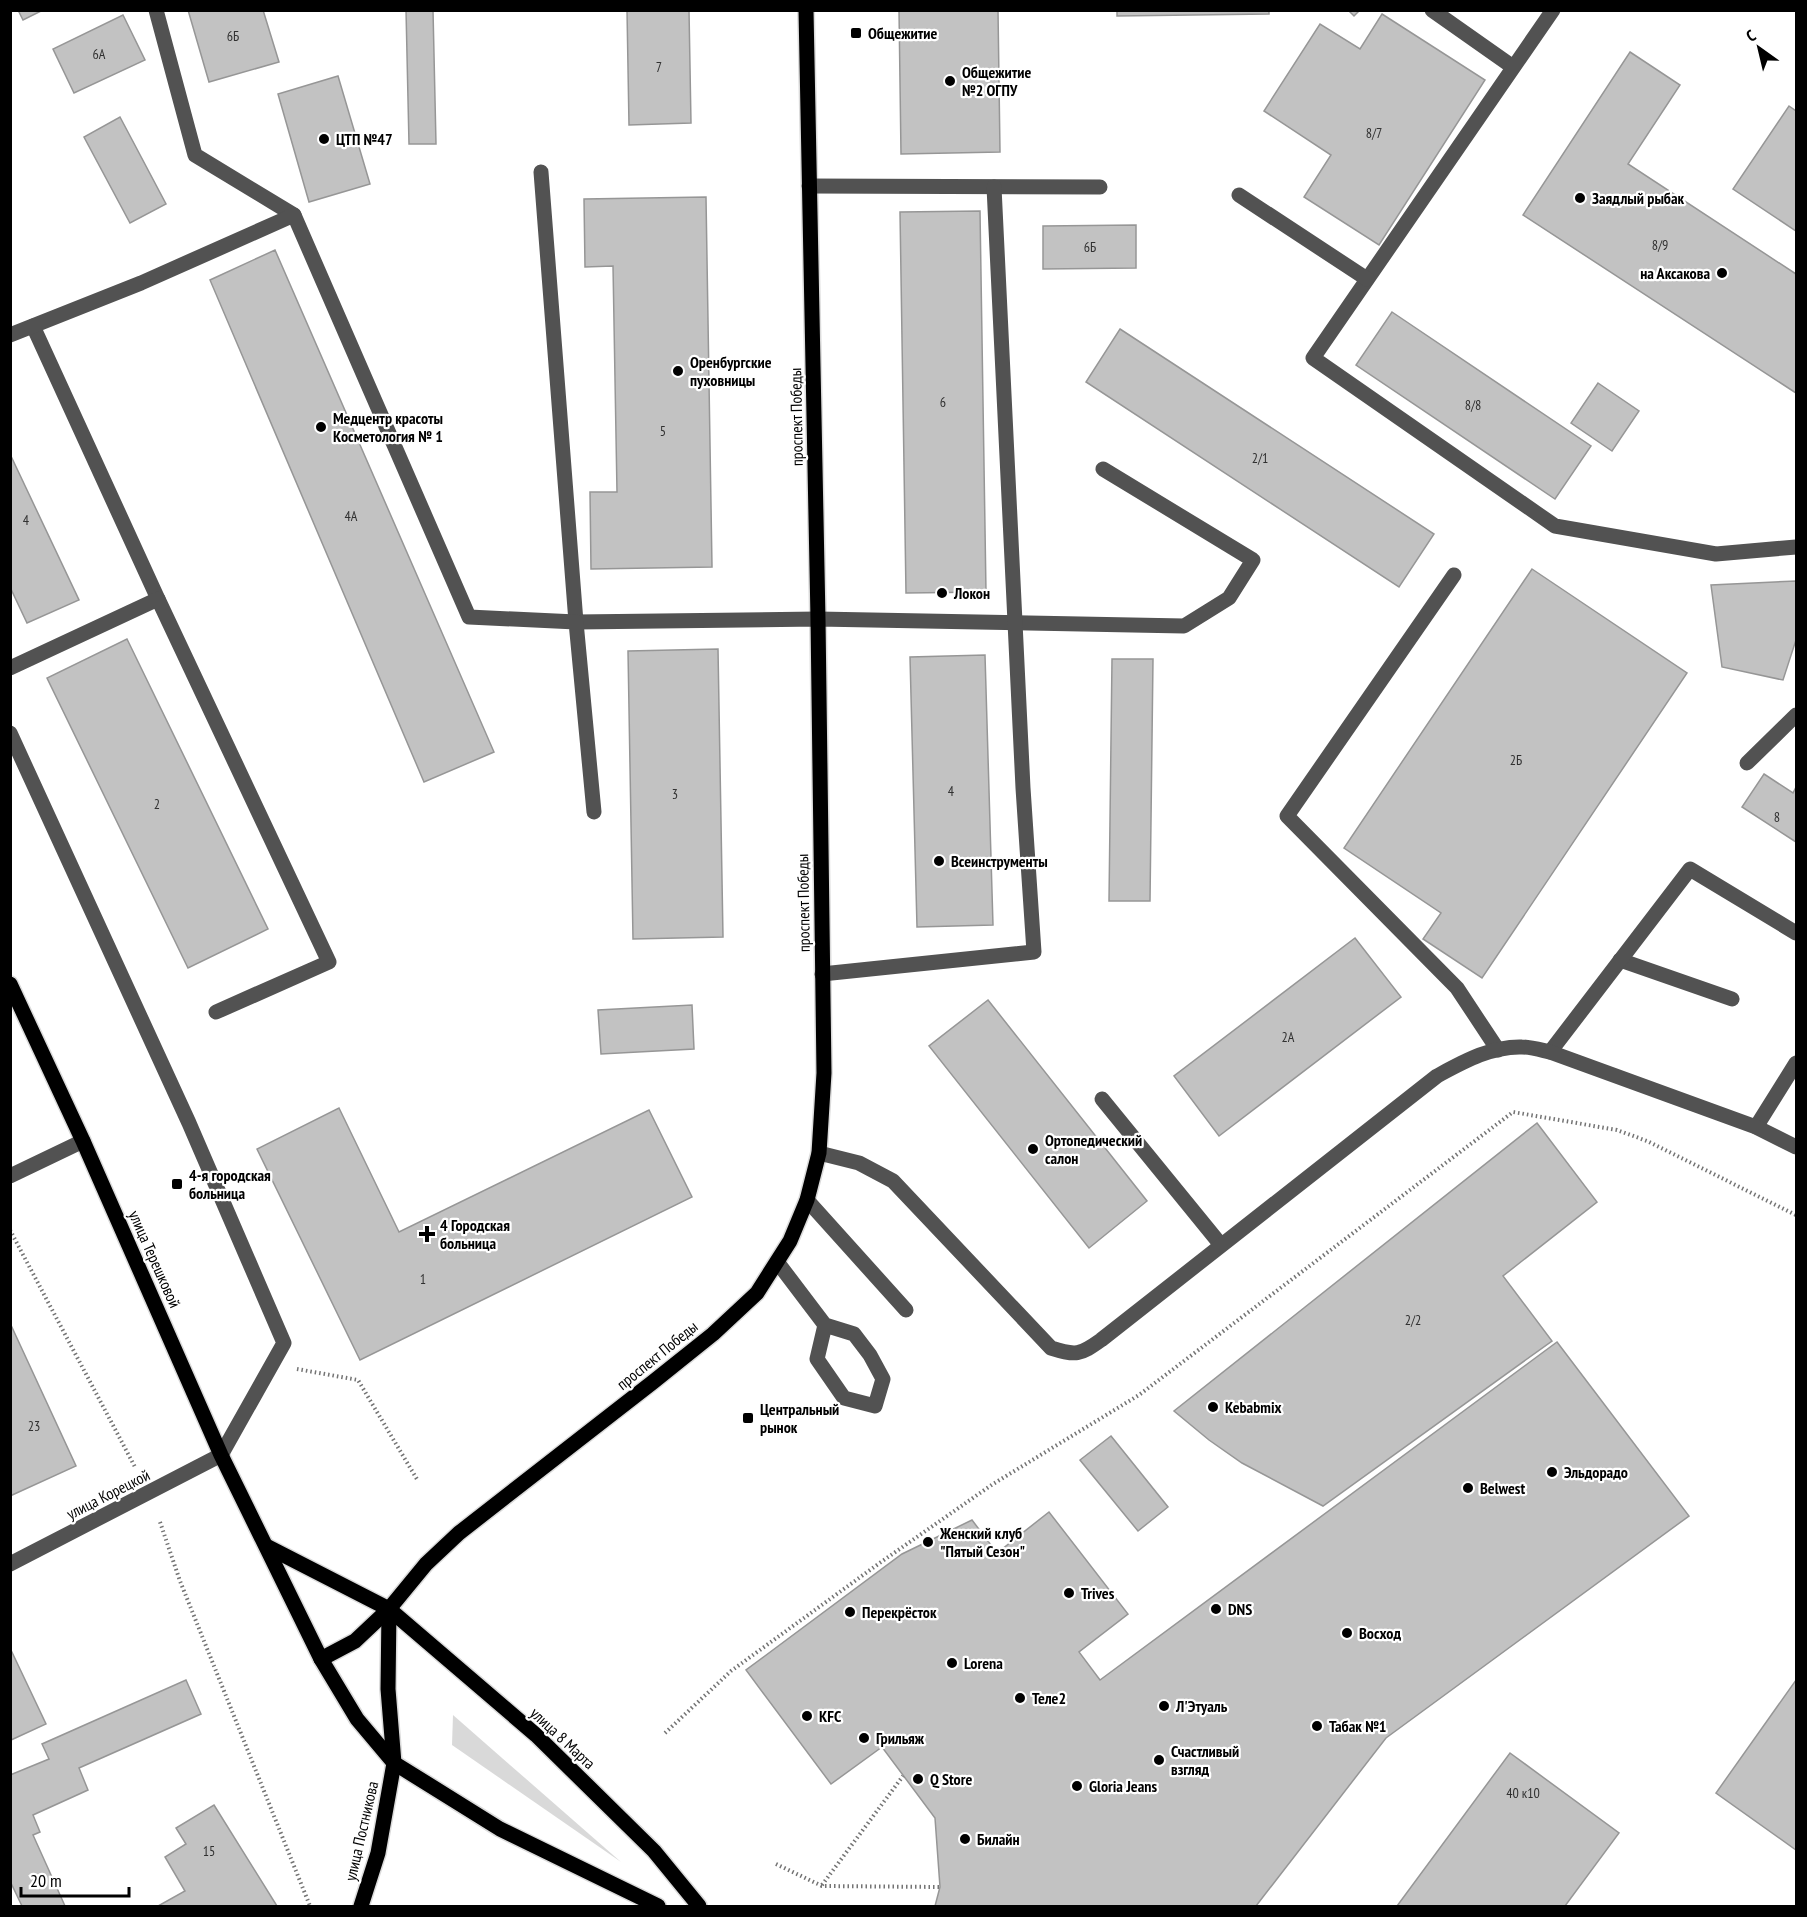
<svg xmlns="http://www.w3.org/2000/svg" width="1807" height="1917" font-family="'PT Sans Narrow',sans-serif">
  <style>
    .green { fill: #d9d9d9 }
    .building { fill: #c2c2c2; stroke: #969696; stroke-width: 1.5 }
    .lines { fill: none; stroke-linecap: round; stroke-linejoin: round }
    .major-casing { stroke: #dbdbdb; stroke-width: 18 }
    .path { stroke: #747474; stroke-width: 4; stroke-dasharray: 1.5 3; stroke-linecap: butt }
    .minor { stroke: #525252; stroke-width: 15 }
    .major { stroke: #000; stroke-width: 15 }
    .poi-dot { fill: #000; stroke: #fff; stroke-width: 2 }
    .labels { text-anchor: middle; dominant-baseline: central; stroke-width: 4.5; stroke-linejoin: round; paint-order: stroke }
    .number-label { font-size: 14px; fill: #303030 }
    .poi-label { font-size: 16px; font-weight: bold; fill: #000; stroke: #fff; text-anchor: start }
    .street-label { font-size: 16px; fill: #000; stroke: #fff }
  </style>
  <rect width="100%" height="100%" fill="#fff"/>
  <polygon class="green" points="453,1715 621,1862 452,1745"/>
  <g class="building">
    <polygon points="18,10 43,10 23,20"/>
    <polygon points="188,10 263,10 279,62 209,82"/>
    <polygon points="406,10 433,10 436,144 409,144"/>
    <polygon points="627,10 689,10 691,123 629,125"/>
    <polygon points="899,10 998,10 1000,152 901,154"/>
    <polygon points="1117,10 1269,10 1269,14 1117,16"/>
    <polygon points="1348,10 1360,10 1354,16"/>
    <polygon points="1382,14 1485,80 1379,245 1304,197 1331,155 1264,111 1320,24 1360,49"/>
    <polygon points="123,15 145,60 74,93 53,49"/>
    <polygon points="1630,52 1680,85 1628,164 1796,274 1796,393 1523,215"/>
    <polygon points="338,76 370,184 309,202 278,94"/>
    <polygon points="1789,106 1796,111 1796,231 1733,189"/>
    <polygon points="120,117 166,204 130,223 84,137"/>
    <polygon points="706,197 712,567 591,569 590,492 617,492 613,266 585,267 584,199"/>
    <polygon points="980,211 986,592 906,593 900,212"/>
    <polygon points="1136,225 1136,268 1043,269 1043,226"/>
    <polygon points="275,250 494,752 424,782 210,280"/>
    <polygon points="1392,312 1591,446 1555,499 1356,365"/>
    <polygon points="1120,329 1434,534 1399,587 1086,382"/>
    <polygon points="1598,383 1639,411 1612,451 1571,423"/>
    <polygon points="10,454 79,600 27,623 10,587"/>
    <polygon points="1532,569 1687,673 1482,978 1423,939 1441,913 1344,848"/>
    <polygon points="1796,581 1796,640 1783,680 1722,667 1711,585"/>
    <polygon points="127,639 268,929 188,968 47,678"/>
    <polygon points="718,649 723,937 633,939 628,651"/>
    <polygon points="985,655 993,925 917,927 910,657"/>
    <polygon points="1112,659 1153,659 1150,901 1109,901"/>
    <polygon points="1764,774 1793,793 1796,787 1796,842 1742,807"/>
    <polygon points="1355,938 1401,997 1219,1136 1174,1076"/>
    <polygon points="988,1000 1147,1201 1089,1248 929,1046"/>
    <polygon points="692,1005 694,1049 601,1054 598,1010"/>
    <polygon points="339,1108 399,1232 649,1110 692,1197 360,1360 257,1149"/>
    <polygon points="1537,1123 1597,1202 1503,1276 1552,1341 1323,1506 1242,1463 1209,1440 1174,1411"/>
    <polygon points="10,1323 76,1466 10,1496"/>
    <polygon points="1557,1342 1689,1516 1386,1738 1256,1906 935,1906 940,1887 935,1818 882,1747 831,1784 746,1670 902,1554 972,1520 997,1553 1049,1512 1128,1614 1079,1652 1100,1680"/>
    <polygon points="1111,1436 1168,1507 1138,1531 1080,1460"/>
    <polygon points="10,1648 46,1724 11,1740 10,1739"/>
    <polygon points="186,1680 201,1714 79,1768 88,1790 33,1815 40,1832 33,1835 65,1906 22,1906 10,1881 10,1775 49,1759 42,1744"/>
    <polygon points="1796,1680 1796,1850 1716,1793"/>
    <polygon points="1510,1753 1619,1833 1565,1906 1397,1906"/>
    <polygon points="214,1805 277,1906 158,1906 185,1891 165,1857 186,1844 176,1828"/>
  </g>
  <g class="lines">
    <g class="major-casing">
      <g id="major">
        <polyline points="10,984 83,1141 221,1455 321,1659 357,1719 394,1763 500,1829 658,1906"/>
        <polyline points="268,1547 389,1609 536,1735 654,1851 699,1906"/>
        <polyline points="321,1659 355,1641 389,1609 426,1564 459,1533 653,1382 713,1334 757,1293 790,1241 807,1200 819,1153 824,1073 818,619 806,10"/>
        <polyline points="361,1906 378,1853 394,1763 388,1689 389,1609"/>
      </g>
    </g>
    <g class="path">
      <polyline points="10,1230 135,1467"/>
      <polyline points="297,1369 358,1380 418,1481"/>
      <polyline points="160,1522 180,1581 310,1906"/>
      <polyline points="665,1733 731,1671 881,1562 993,1484 1139,1395 1513,1112 1617,1130 1647,1141 1796,1215"/>
      <polyline points="776,1864 822,1886 940,1887"/>
      <polyline points="822,1885 903,1776"/>
    </g>
    <g class="minor">
      <polyline points="156,10 195,155 294,215"/>
      <polyline points="1432,10 1513,67"/>
      <polyline points="1553,10 1313,358 1555,526 1716,554 1796,547"/>
      <polyline points="541,172 576,622 818,619 1184,626 1229,598 1253,560 1103,469"/>
      <polyline points="809,186 1100,187"/>
      <polyline points="1239,195 1367,279"/>
      <polyline points="33,326 158,599"/>
      <polyline points="10,335 141,283 294,215 469,617 576,622 594,812"/>
      <polyline points="1454,575 1287,816 1457,988 1498,1050"/>
      <polyline points="10,668 158,599 329,962 216,1012"/>
      <polyline points="10,733 189,1123 284,1343 221,1455 10,1564"/>
      <polyline points="1747,763 1796,715"/>
      <polyline points="1620,960 1732,999"/>
      <polyline points="822,974 1034,952 1023,788 994,187"/>
      <polyline points="1550,1052 1690,869 1796,933"/>
      <polyline points="1102,1099 1221,1245"/>
      <polyline points="1756,1127 1796,1063"/>
      <path d="M819,1153L859,1163L893,1181L1051,1348C1076,1356 1080,1355 1101,1340L1437,1076C1463,1062 1491,1046 1522,1047C1531,1047 1541,1050 1550,1052L1756,1127L1796,1147"/>
      <polyline points="10,1176 83,1141"/>
      <polyline points="807,1200 906,1310"/>
      <polyline points="778,1263 825,1325 854,1334 870,1355 883,1379 875,1406 844,1398 817,1359 825,1325"/>
    </g>
    <use href="#major" class="major"/>
  </g>
  <g class="poi-dot">
    <rect x="850" y="27" width="12" height="12" rx="3"/>
    <circle cx="950" cy="81" r="6"/>
    <circle cx="324" cy="139" r="6"/>
    <circle cx="1580" cy="198" r="6"/>
    <circle cx="1722" cy="273" r="6"/>
    <circle cx="678" cy="371" r="6"/>
    <circle cx="321" cy="427" r="6"/>
    <circle cx="942" cy="593" r="6"/>
    <circle cx="939" cy="861" r="6"/>
    <circle cx="1033" cy="1149" r="6"/>
    <rect x="171" y="1178" width="12" height="12" rx="3"/>
    <path d="M424 1225h6v6h6v6h-6v6h-6v-6h-6v-6h6z"/>
    <circle cx="1213" cy="1407" r="6"/>
    <rect x="742" y="1412" width="12" height="12" rx="3"/>
    <circle cx="1552" cy="1472" r="6"/>
    <circle cx="1468" cy="1488" r="6"/>
    <circle cx="928" cy="1542" r="6"/>
    <circle cx="1069" cy="1593" r="6"/>
    <circle cx="1216" cy="1609" r="6"/>
    <circle cx="850" cy="1612" r="6"/>
    <circle cx="1347" cy="1633" r="6"/>
    <circle cx="952" cy="1663" r="6"/>
    <circle cx="1020" cy="1698" r="6"/>
    <circle cx="1164" cy="1706" r="6"/>
    <circle cx="807" cy="1716" r="6"/>
    <circle cx="1317" cy="1726" r="6"/>
    <circle cx="864" cy="1738" r="6"/>
    <circle cx="1159" cy="1760" r="6"/>
    <circle cx="918" cy="1779" r="6"/>
    <circle cx="1077" cy="1786" r="6"/>
    <circle cx="965" cy="1839" r="6"/>
  </g>
  <g class="labels">
    <g class="number-label">
      <text x="233" y="36">6Б</text>
      <text x="99" y="54">6А</text>
      <text x="659" y="67">7</text>
      <text x="1374" y="133">8/7</text>
      <text x="1660" y="245">8/9</text>
      <text x="1090" y="247">6Б</text>
      <text x="943" y="402">6</text>
      <text x="1473" y="405">8/8</text>
      <text x="663" y="431">5</text>
      <text x="1260" y="458">2/1</text>
      <text x="351" y="516">4А</text>
      <text x="26" y="520">4</text>
      <text x="1516" y="760">2Б</text>
      <text x="951" y="791">4</text>
      <text x="675" y="794">3</text>
      <text x="157" y="804">2</text>
      <text x="1777" y="817">8</text>
      <text x="1288" y="1037">2А</text>
      <text x="423" y="1279">1</text>
      <text x="1413" y="1320">2/2</text>
      <text x="34" y="1426">23</text>
      <text x="1523" y="1793">40 к10</text>
      <text x="209" y="1851">15</text>
    </g>
    <g class="poi-label">
      <text x="868" y="33">Общежитие</text>
      <text x="962" y="72">Общежитие<tspan x="962" dy="18">№2 ОГПУ</tspan></text>
      <text x="336" y="139">ЦТП №47</text>
      <text x="1592" y="198">Заядлый рыбак</text>
      <text x="1710" y="273" text-anchor="end">на Аксакова</text>
      <text x="690" y="362">Оренбургские<tspan x="690" dy="18">пуховницы</tspan></text>
      <text x="333" y="418">Медцентр красоты<tspan x="333" dy="18">Косметология № 1</tspan></text>
      <text x="954" y="593">Локон</text>
      <text x="951" y="861">Всеинструменты</text>
      <text x="1045" y="1140">Ортопедический<tspan x="1045" dy="18">салон</tspan></text>
      <text x="189" y="1175">4-я городская<tspan x="189" dy="18">больница</tspan></text>
      <text x="440" y="1225">4 Городская<tspan x="440" dy="18">больница</tspan></text>
      <text x="1225" y="1407">Kebabmix</text>
      <text x="760" y="1409">Центральный<tspan x="760" dy="18">рынок</tspan></text>
      <text x="1564" y="1472">Эльдорадо</text>
      <text x="1480" y="1488">Belwest</text>
      <text x="940" y="1533">Женский клуб<tspan x="940" dy="18">"Пятый Сезон"</tspan></text>
      <text x="1081" y="1593">Trives</text>
      <text x="1228" y="1609">DNS</text>
      <text x="862" y="1612">Перекрёсток</text>
      <text x="1359" y="1633">Восход</text>
      <text x="964" y="1663">Lorena</text>
      <text x="1032" y="1698">Теле2</text>
      <text x="1176" y="1706">Л'Этуаль</text>
      <text x="819" y="1716">KFC</text>
      <text x="1329" y="1726">Табак №1</text>
      <text x="876" y="1738">Грильяж</text>
      <text x="1171" y="1751">Счастливый<tspan x="1171" dy="18">взгляд</tspan></text>
      <text x="930" y="1779">Q Store</text>
      <text x="1089" y="1786">Gloria Jeans</text>
      <text x="977" y="1839">Билайн</text>
    </g>
    <g class="street-label">
      <text transform="translate(796 417) rotate(-91)">проспект Победы</text>
      <text transform="translate(803 903) rotate(-91)">проспект Победы</text>
      <text transform="translate(155 1259) rotate(66)">улица Терешковой</text>
      <text transform="translate(657 1355) rotate(-39)">проспект Победы</text>
      <text transform="translate(108 1494) rotate(-27)">улица Корецкой</text>
      <text transform="translate(563 1738) rotate(43)">улица 8 Марта</text>
      <text transform="translate(361 1831) rotate(-77)">улица Постникова</text>
    </g>
  </g>
  <rect width="1807" height="1917" fill="none" stroke="#000000" stroke-width="24"/>
  <g transform="translate(1759 48) rotate(326)" stroke="#ffffff" stroke-width="4.5" paint-order="stroke">
  <path d="M0-4.5L10 22L0 15L-10 22Z" fill="#000000"/>
  <text y="-9" font-size="16" font-weight="bold" text-anchor="middle" fill="#000000">С</text>
  </g>
  <path d="M21 1887v9h108v-9" fill="none" stroke="#000000" stroke-width="3"/>
  <text x="30" y="1887" font-size="18" fill="#000000" stroke="#ffffff" stroke-width="4.5" paint-order="stroke">20 m</text>
</svg>
